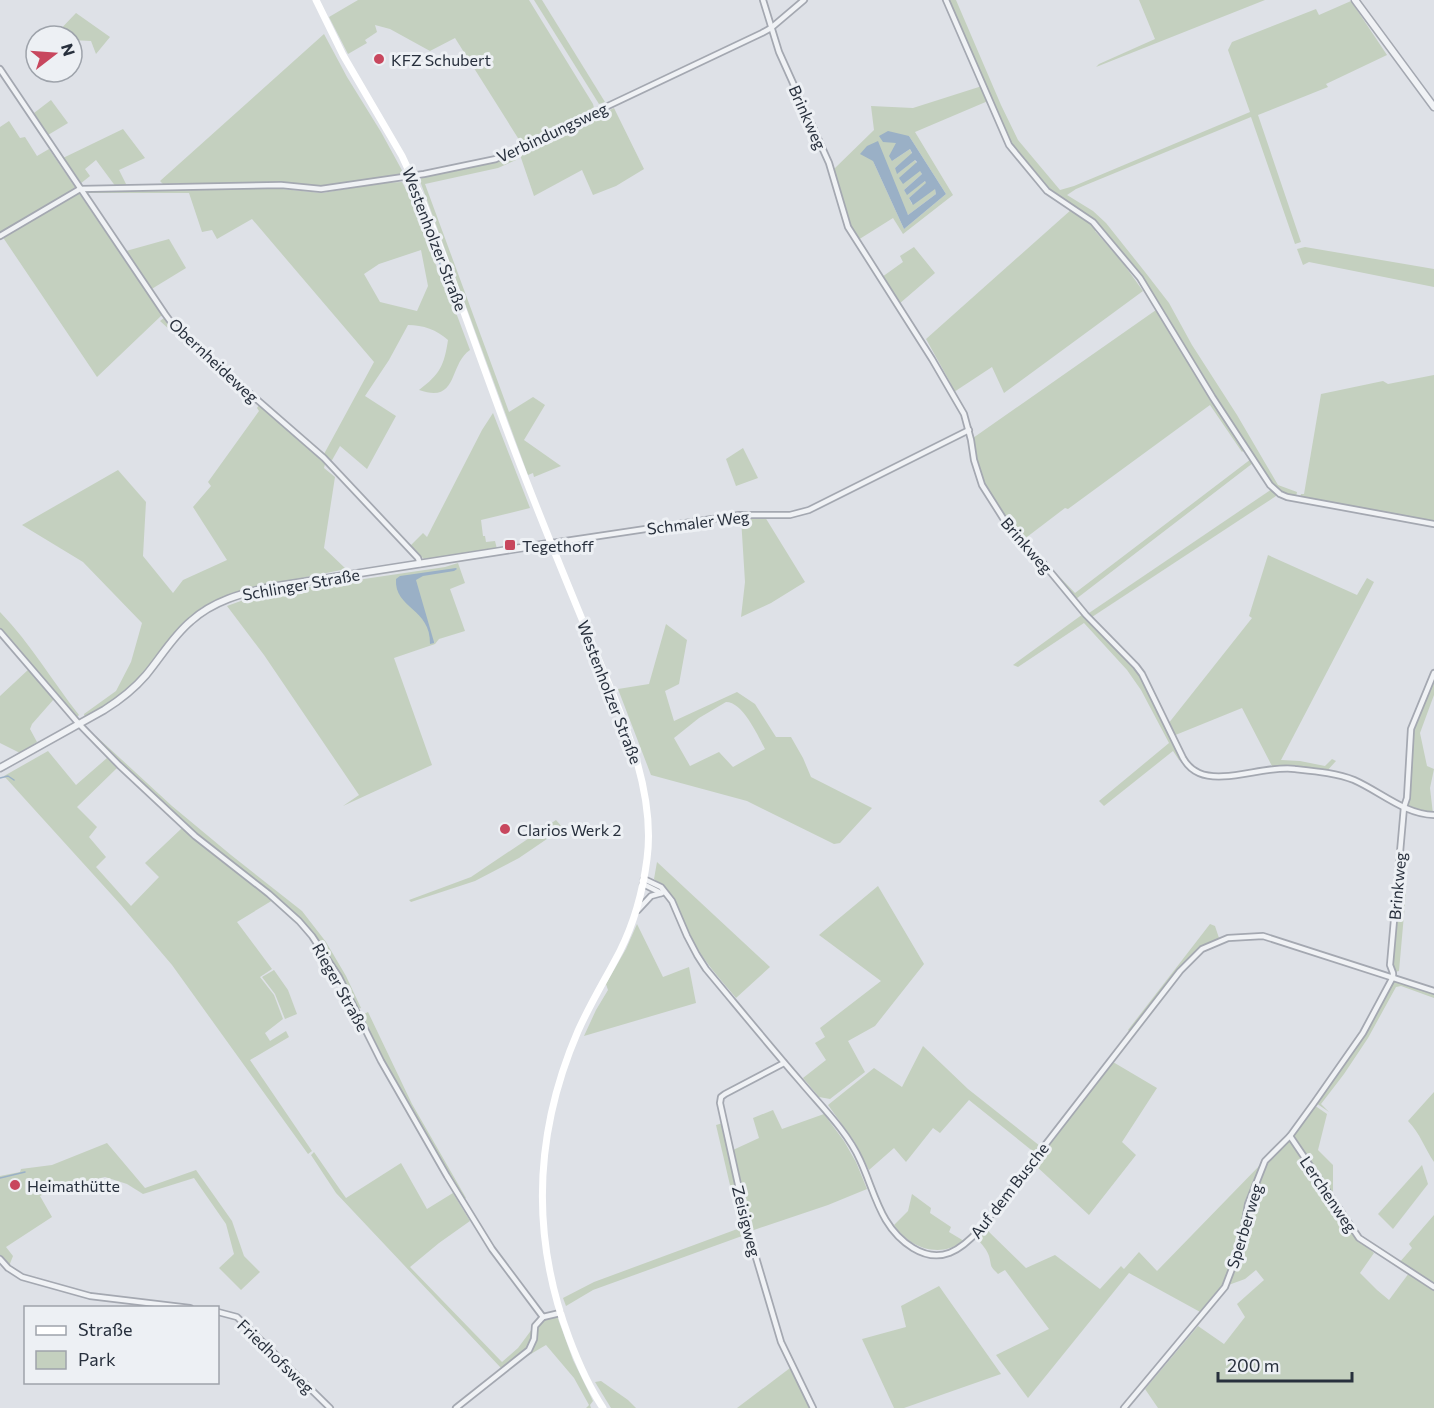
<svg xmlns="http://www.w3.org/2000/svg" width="1434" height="1408" font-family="Commissioner,sans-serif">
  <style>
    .green { fill: #c4d0bf; fill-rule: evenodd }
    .water { fill: #9ab0c6 }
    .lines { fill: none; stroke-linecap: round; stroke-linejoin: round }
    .stream { stroke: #9ab0c6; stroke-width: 1.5 }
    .minor-casing { stroke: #a4a8b1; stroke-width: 8 }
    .tertiary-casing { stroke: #a4a8b1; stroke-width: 9 }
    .minor { stroke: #f0f2f5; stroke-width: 4.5 }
    .tertiary { stroke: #f0f2f5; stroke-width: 6 }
    .secondary { stroke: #fff; stroke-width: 7 }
    .poi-dot { fill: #c8475e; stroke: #edf0f4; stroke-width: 2 }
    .labels { text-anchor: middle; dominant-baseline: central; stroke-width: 6; stroke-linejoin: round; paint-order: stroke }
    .poi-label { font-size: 16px; fill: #28303d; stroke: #edf0f4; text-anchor: start }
    .street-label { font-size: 16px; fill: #28303d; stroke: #edf0f4 }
  </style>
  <rect width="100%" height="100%" fill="#dee1e7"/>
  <g class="green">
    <polygon points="358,0 529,0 593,104 594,108 593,111 523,146 455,38 430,51 390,29 375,25 377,32 365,40 367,43 348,54 329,17"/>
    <polygon points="534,0 542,0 605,102 599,104"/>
    <polygon points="948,0 956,0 1001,105 1018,140 1060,190 1074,186 1250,112 1228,50 1232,42 1316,9 1319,15 1351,1 1387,55 1326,84 1328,87 1258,115 1301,242 1295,244 1251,117 1076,189 1067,195 1093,211 1106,223 1145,272 1169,303 1192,345 1237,415 1278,485 1297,492 1296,497 1280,493 1272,485 1211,391 1136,271 1088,215 1049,190 1011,144"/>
    <polygon points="1139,0 1265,0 1096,67 1099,64 1155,39"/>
    <polygon points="76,13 110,37 96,54 91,41 72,40 72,36 54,36"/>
    <polygon points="324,34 347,77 381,132 404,174 321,188 224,184 223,183 163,184 160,181"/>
    <path d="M982,86L988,101L915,132L953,195L903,234L893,218L858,240L846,216L834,169L874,130L871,106L913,108ZM909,136L946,194L904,229L873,161L908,215L936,194L935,188L912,204L909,198L927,183L925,181L907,194L904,190L922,174L915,160L898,173L895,168L912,154L910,149L892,161L897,143Z"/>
    <polygon points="51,100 68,123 48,135 34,113"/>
    <polygon points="614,108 644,169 616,186 593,195 582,170 534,196 519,152"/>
    <polygon points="9,121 20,138 25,137 37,156 49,149 162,315 97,377 0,233 0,127"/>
    <polygon points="123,129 145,158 119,170 128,188 116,187 96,160 85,169 90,176 80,184 63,158"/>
    <polygon points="511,155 516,160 498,168 425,184 509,412 533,397 545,405 524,440 561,466 534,477 533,473 528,475 420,181 422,177 425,176 497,161"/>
    <path d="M402,182L413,202L446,293L449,294L470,350C448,365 459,404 419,390C440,374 444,366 448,340C437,330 423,325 408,325L389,360L365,396L396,416L367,469L340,446L331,462L324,454L374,362L252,219L217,239L212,230L202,232L189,193H87L86,190L211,187L282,189L322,193L382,183ZM421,250L428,286L417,311L380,302L364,274L379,264Z"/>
    <polygon points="1072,209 1086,218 1097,229 1095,231 1123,263 1143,291 1004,393 992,367 954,392 949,385 951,384 926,339"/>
    <polygon points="169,239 186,268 150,290 126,251"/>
    <polygon points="914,247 935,273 899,304 882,277 903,262 900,256"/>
    <polygon points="1305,247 1434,269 1434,287 1309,262 1303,265 1297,249"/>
    <path d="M1156,310L1211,400L1245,449L1242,452L1210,405L1068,509L1065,508L1023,540C1010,526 985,489 979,471C976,461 975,449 973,438Z"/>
    <polygon points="164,318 176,330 253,399 250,402 160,321"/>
    <polygon points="1434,375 1434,522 1300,498 1301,494 1304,494 1321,394 1383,381 1388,384"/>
    <polygon points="259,405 322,461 325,464 324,468 335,477 324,548 346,569 248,589 202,607 188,619 176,632 133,686 120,696 85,718 84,714 116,691 131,662 142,623 83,562 22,525 118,470 146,502 143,556 173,593 183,580 227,560 193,507 211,486 208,482 259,411 257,408"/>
    <polygon points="493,413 530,508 481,520 483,536 485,536 486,542 495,541 497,549 424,559 410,546 423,533 427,537 482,430"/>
    <polygon points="743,448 758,478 736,486 726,459"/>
    <polygon points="1251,459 1253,463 1076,599 1054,574 1054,571 1075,593"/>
    <polygon points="1272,489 1278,494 1276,496 1092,617 1089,613"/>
    <polygon points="765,517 805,582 771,603 741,617 745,582 741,518"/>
    <polygon points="1268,555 1357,595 1367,578 1374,582 1281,760 1300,761 1325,766 1332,759 1336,761 1326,772 1273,768 1242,708 1173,736 1168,724 1252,618 1249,616"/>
    <polygon points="458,563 465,583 450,589 465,631 439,639 435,644 394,658 432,765 343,806 359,795 264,655 227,606 249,598 276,592 445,567"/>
    <path d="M0,612C31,644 52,681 79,715L76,718L0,628Z"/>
    <polygon points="1083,614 1138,672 1183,762 1179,760 1173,751 1104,806 1099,801 1169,743 1141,690 1127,670 1084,623 1018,667 1013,665"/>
    <path d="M666,624L687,640L679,684L665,691L674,721L737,692L755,704L776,737H791L803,758L811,777L872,808L840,843L834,844L747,801L651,775L618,689L649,684ZM726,702C743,702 758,736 765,749L733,767L719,752L690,766L674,738L699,718Z"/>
    <polygon points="29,669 54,699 32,724 30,729 37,742 20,753 0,743 0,696"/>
    <polygon points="1434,677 1434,695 1420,733 1427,766 1434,769 1430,788 1433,814 1424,813 1407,807 1413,729"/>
    <polygon points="96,736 172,806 231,855 302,911 326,942 346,976 361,1008 358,1009 343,978 314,934 301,920 271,893 196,835 120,764 96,739"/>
    <polygon points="48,751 76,785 107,758 117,768 77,807 97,827 89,837 106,857 96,867 131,906 159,877 145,863 182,828 194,839 273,900 237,922 272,969 260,977 274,995 283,1019 265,1033 270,1041 286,1031 289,1037 250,1060 312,1151 308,1154 172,965 121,905 4,776"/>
    <polygon points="556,820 563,828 519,858 475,881 411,902 409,900 471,877"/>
    <path d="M657,862L770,967L736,998C720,979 703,960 691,938C677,915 678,897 654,879Z"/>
    <polygon points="878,886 924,964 875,1026 848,1041 865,1072 830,1099 819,1097 803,1078 826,1060 815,1043 825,1037 820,1028 881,981 819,935"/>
    <polygon points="1406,892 1399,971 1395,972 1393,965 1398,894"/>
    <polygon points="637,924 663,977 689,967 696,1003 584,1036 596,1010 608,990 606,984 626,949"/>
    <polygon points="1210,924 1215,926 1219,938 1201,948 1130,1032 1128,1030"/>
    <polygon points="274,970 288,990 297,1014 285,1019 275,994 262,977"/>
    <polygon points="1393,980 1434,994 1434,998 1401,986 1396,987 1368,1038 1344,1074 1321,1104 1329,1112 1316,1103 1339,1072"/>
    <path d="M368,1012L412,1104L466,1198L464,1199C427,1139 392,1079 362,1015Z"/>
    <polygon points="923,1046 968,1089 1040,1146 1035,1153 969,1100 940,1133 933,1128 906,1162 894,1148 869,1170 854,1141 828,1105 874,1068 902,1087"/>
    <polygon points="1113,1062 1157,1088 1122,1142 1136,1155 1089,1215 1035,1165 1038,1161 1037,1160"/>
    <path d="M1434,1092V1162C1425,1149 1420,1133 1408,1121Z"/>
    <polygon points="1314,1105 1327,1114 1318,1150 1333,1165 1333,1192 1332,1194 1292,1135"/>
    <polygon points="773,1110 782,1129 824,1114 844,1141 856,1162 867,1189 828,1205 751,1231 733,1150 759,1138 753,1118"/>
    <polygon points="723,1123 746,1226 746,1231 742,1236 593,1290 566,1306 563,1298 594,1282 740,1228 716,1125"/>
    <path d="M1288,1141H1291L1357,1239L1374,1253L1360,1273L1377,1290L1389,1300L1409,1273L1434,1288V1408H1158L1145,1389L1198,1326L1224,1344L1245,1317L1237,1304L1264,1280L1256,1270L1245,1279L1223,1287L1202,1313L1129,1273L1028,1398L996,1355L1049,1329L1005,1270L998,1274C989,1265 992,1267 989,1256C987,1250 982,1244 977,1239L986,1229L1026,1268L1055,1255L1100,1289L1121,1266L1124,1269L1139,1252L1157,1271L1263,1162Z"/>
    <polygon points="107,1143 145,1188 196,1170 232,1221 244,1256 260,1272 241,1290 219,1268 234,1254 226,1224 194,1178 143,1194 127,1184 105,1177 54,1189 40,1196 52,1217 6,1247 13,1256 9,1266 0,1255 0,1176 20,1172 21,1169 52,1165"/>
    <polygon points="314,1152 341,1191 346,1198 401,1163 427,1209 453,1193 470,1221 439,1243 410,1267 502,1362 518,1348 541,1317 546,1319 557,1316 573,1360 593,1401 590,1405 591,1408 586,1408 589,1405 574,1378 546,1345 524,1358 511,1368 507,1366 503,1368 501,1368 336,1193 311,1155"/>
    <polygon points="1422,1165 1428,1184 1393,1229 1378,1214"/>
    <path d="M912,1194L931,1208L930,1213L951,1227L949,1232L964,1241C939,1259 910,1248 894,1225L908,1211Z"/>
    <polygon points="1434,1215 1434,1284 1399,1263 1412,1248 1409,1244"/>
    <polygon points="939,1286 1001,1374 904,1408 894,1408 862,1339 906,1327 901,1306"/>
    <polygon points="790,1368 810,1408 737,1408"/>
    <polygon points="601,1381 628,1400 636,1408 611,1408 595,1382"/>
  </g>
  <g class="water">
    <polygon points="888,131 909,136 946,194 904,229 873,161 860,154 867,146 878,141 908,215 936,194 935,189 913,205 909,198 926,183 925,181 907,195 904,190 922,174 920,171 903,184 899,178 917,162 915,160 897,174 895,168 912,153 910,149 892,161 889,156 896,143 883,142 879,136"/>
    <path d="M456,568L457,569L454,571L423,576L416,580L434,642V643L430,644C431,608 394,609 396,579L400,576Z"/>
  </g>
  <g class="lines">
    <g class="stream">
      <polyline points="411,188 429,231 448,288"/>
      <polyline points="0,778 8,776 14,780"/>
      <polyline points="0,1178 25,1172"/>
    </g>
    <g class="minor-casing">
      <g id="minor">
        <path d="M763,0L779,52L829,163L848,227L932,359L964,414L971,440L974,460L982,485L1008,526L1018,538L1043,563L1086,615L1136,666L1142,674L1183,758C1187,765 1192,770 1199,773C1224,784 1266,765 1295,769C1314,771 1337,773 1354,780C1381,792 1404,814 1434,815"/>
        <polyline points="946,0 1009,145 1047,191 1093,222 1140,278 1213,398 1270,485 1280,494 1287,497 1434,524"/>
        <polyline points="0,69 165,314 176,329 324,458 418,558 420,564"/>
        <polyline points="0,236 80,189 281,185 321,189 424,174 496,159 762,33 771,28 804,0"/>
        <polyline points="552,543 739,515 790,515 809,510 969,430"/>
        <polyline points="0,632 79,724 119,765 195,836 269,894 299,921 312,936 339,977 381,1061 447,1176 492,1249 543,1317"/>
        <path d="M644,879L661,887L672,901L687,936L697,955L706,969C737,1006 768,1044 800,1081C820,1105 847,1131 860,1160C875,1192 880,1228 913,1248C941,1265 961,1250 980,1229L1180,971L1202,949L1228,938L1263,936L1434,991"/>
        <polyline points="643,884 661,893"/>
        <polyline points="638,910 651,896 662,893"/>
        <polyline points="784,1063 725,1094 721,1097 720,1103 749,1234 781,1342 813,1408"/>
        <polyline points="1290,1136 1359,1238 1434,1287"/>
        <polyline points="0,1259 8,1268 22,1277 90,1296 190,1308"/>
        <polyline points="218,1312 237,1317 330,1408"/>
        <polyline points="543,1317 560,1313"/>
        <polyline points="456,1408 529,1350 534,1339 535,1326 543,1317"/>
        <polyline points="1124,1408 1225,1287 1241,1245 1248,1204 1265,1161 1290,1136 1314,1103 1363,1033 1393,977 1393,973 1390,965 1404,807 1407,798 1411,729 1434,673"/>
      </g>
    </g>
    <g class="tertiary-casing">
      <g id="tertiary">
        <polyline points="1355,0 1434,107"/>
        <path d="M0,768L104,710C120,700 134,689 146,675C161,657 173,636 191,621C213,601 242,593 271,587L552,543"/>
      </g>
    </g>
    <use href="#minor" class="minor"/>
    <use href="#tertiary" class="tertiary"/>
    <path class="secondary" d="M316,0L343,55L402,156L421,197C457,289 488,383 524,475C545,529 567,583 589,636C616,703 657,785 647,859C643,890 634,923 620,951C606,978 590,1004 578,1031C534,1133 530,1234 569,1338C578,1362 589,1387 603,1408"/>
  </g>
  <g class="poi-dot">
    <circle cx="379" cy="59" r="6"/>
    <rect x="504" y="539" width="12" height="12" rx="3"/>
    <circle cx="505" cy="829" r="6"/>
    <circle cx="15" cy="1185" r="6"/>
  </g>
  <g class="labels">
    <g class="poi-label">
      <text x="391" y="59">KFZ Schubert</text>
      <text x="522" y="545">Tegethoff</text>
      <text x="517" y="829">Clarios Werk 2</text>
      <text x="27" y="1185">Heimathütte</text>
    </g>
    <g class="street-label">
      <text transform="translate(808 117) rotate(66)">Brinkweg</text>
      <text transform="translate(552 132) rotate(-25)">Verbindungsweg</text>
      <text transform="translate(435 239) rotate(69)">Westenholzer Straße</text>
      <text transform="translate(214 360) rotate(43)">Obernheideweg</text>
      <text transform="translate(698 522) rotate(-7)">Schmaler Weg</text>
      <text transform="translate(1027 545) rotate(49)">Brinkweg</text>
      <text transform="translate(301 584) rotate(-10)">Schlinger Straße</text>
      <text transform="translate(610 692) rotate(69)">Westenholzer Straße</text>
      <text transform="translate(1397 886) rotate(-85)">Brinkweg</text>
      <text transform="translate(341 987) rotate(61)">Rieger Straße</text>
      <text transform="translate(1009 1190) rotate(-52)">Auf dem Busche</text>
      <text transform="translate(1329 1194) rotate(56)">Lerchenweg</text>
      <text transform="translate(747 1221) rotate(76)">Zeisigweg</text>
      <text transform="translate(1244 1226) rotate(-73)">Sperberweg</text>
      <text transform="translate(276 1356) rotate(44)">Friedhofsweg</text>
    </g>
  </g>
  <rect x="24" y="1306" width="195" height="78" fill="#edf0f4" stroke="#9ea3ab" stroke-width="1.5"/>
  <rect x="36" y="1326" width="30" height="9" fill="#ffffff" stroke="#9ea3ab" stroke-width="1.5"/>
  <text x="78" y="1336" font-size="18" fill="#28303d">Straße</text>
  <rect x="36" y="1351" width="30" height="18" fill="#c4d0bf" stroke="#9ea3ab" stroke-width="1.5"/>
  <text x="78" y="1366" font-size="18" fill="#28303d">Park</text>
  <g transform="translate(54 54) rotate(73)"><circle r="28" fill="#edf0f4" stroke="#9ea3ab" stroke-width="1.5"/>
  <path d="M0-4.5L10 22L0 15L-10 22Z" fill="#c8475e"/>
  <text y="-9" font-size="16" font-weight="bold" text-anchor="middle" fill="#28303d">N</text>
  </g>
  <path d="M1218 1372v9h134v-9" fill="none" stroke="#28303d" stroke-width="3"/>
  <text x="1227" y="1372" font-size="18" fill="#28303d" stroke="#edf0f4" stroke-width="4.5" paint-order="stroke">200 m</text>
</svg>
